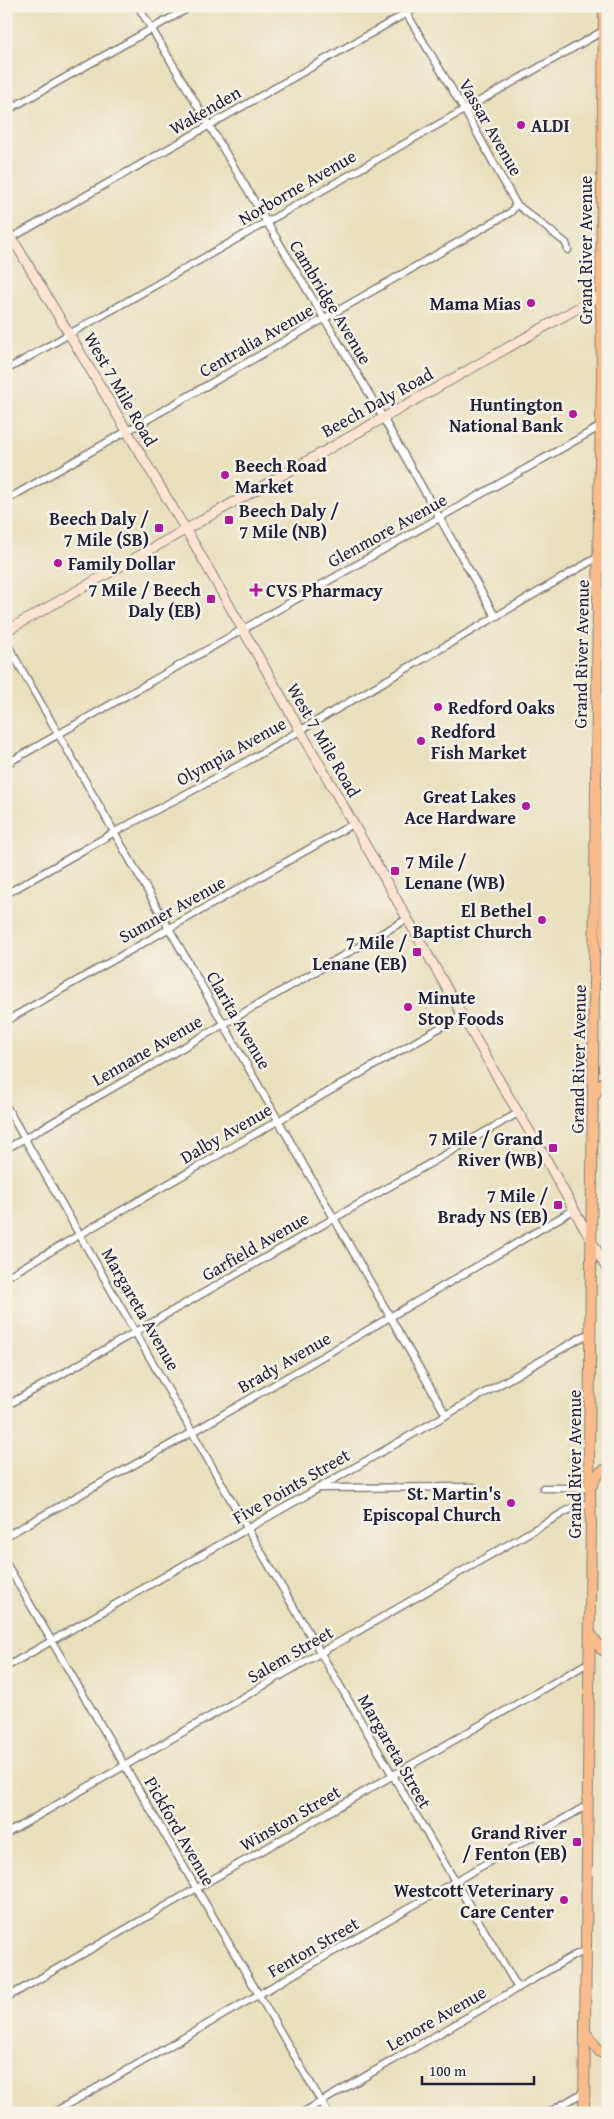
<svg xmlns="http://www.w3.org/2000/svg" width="614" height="2119" font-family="'Gentium Book Plus',serif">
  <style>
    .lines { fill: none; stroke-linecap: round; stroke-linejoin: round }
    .street-casing { stroke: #86817c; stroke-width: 9 }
    .secondary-casing { stroke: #86817c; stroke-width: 11 }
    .primary-casing { stroke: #86817c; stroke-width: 12 }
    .street { stroke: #fff; stroke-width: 6 }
    .secondary { stroke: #fde4d1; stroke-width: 9 }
    .primary { stroke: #fabc8b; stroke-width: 10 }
    .poi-dot { fill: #b5179e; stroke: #f7f3e8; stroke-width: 2 }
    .labels { text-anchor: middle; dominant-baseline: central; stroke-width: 5; stroke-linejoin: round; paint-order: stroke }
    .street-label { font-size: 18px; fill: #22223b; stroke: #f7f3e8 }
    .poi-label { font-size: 18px; font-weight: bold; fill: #22223b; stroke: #f7f3e8; text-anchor: end }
  </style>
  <rect width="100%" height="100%" fill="#f7f3e8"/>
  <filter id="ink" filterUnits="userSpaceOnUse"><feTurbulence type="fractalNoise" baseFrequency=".02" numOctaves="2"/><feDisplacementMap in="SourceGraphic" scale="10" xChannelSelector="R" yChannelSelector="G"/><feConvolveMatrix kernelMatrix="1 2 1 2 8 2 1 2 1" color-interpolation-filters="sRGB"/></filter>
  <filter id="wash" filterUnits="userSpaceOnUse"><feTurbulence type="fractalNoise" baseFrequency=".0096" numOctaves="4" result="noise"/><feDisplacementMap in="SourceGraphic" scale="20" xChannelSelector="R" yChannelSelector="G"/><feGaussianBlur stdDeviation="1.12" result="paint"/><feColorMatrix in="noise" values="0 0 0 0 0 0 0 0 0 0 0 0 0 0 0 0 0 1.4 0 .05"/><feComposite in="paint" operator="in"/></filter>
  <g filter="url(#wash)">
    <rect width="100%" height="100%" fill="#e9e0bd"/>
  </g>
  <g filter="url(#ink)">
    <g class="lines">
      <g class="street-casing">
        <g id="street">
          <polyline points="138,6 374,402 495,616"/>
          <polyline points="402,6 465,111 516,204 566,243 568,250"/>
          <polyline points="6,111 192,6"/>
          <polyline points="6,241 419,6"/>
          <polyline points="6,370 603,31"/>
          <polyline points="6,500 511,212 516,204"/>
          <polyline points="6,642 446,1415"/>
          <polyline points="6,764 601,426"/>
          <polyline points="6,894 115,832 253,758 598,557"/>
          <polyline points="6,1021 353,824"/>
          <polyline points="6,1106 247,1528 518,1988"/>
          <polyline points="6,1149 407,919"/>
          <polyline points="6,1277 462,1015"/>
          <polyline points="6,1406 518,1113"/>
          <polyline points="318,1488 474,1487"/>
          <polyline points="543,1488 590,1488"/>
          <polyline points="6,1536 193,1432 575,1209"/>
          <polyline points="6,1563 328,2113"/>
          <polyline points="6,1667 591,1332"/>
          <polyline points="6,1834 563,1513 578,1505 591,1504"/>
          <polyline points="6,1998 588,1663"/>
          <polyline points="53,2113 586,1806"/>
          <polyline points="302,2113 573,1956 587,1950"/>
          <polyline points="548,2113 584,2092"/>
        </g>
      </g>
      <g class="secondary-casing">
        <g id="secondary">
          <polyline points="6,228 196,547 507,1094 541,1150 608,1271"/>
          <polyline points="6,631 608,291"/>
        </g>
      </g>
      <g class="primary-casing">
        <g id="primary">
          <polyline points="600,842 604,856 605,947 608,958"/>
          <polyline points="595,1095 599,1085 608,1080"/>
          <path d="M592,1485C596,1477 598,1471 608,1469"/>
          <polyline points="590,1633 601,1649 608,1653"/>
          <polyline points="585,2032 600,2052 608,2053"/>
          <polyline points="584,2113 591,1524 589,1457 599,502 602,377 601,295 604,6"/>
        </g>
      </g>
      <use href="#street" class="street"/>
      <use href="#secondary" class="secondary"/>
      <use href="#primary" class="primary"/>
    </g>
  </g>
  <g class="poi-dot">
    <circle cx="521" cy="125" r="5"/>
    <circle cx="531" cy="303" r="5"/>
    <circle cx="573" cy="414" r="5"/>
    <circle cx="225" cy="475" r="5"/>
    <rect x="224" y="515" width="10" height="10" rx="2.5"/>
    <rect x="154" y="523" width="10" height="10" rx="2.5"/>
    <circle cx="58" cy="563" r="5"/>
    <path d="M253.5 582.5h5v5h5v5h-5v5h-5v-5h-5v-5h5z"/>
    <rect x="206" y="594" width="10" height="10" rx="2.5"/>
    <circle cx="438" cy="707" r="5"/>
    <circle cx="421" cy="741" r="5"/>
    <circle cx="526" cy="806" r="5"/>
    <rect x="390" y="866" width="10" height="10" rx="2.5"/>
    <circle cx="542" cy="920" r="5"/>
    <rect x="412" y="947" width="10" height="10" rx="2.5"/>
    <circle cx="408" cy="1007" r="5"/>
    <rect x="548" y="1143" width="10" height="10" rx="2.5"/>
    <rect x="553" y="1200" width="10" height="10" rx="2.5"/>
    <circle cx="511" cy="1503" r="5"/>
    <rect x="572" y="1837" width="10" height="10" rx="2.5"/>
    <circle cx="564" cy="1900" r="5"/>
  </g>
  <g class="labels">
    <g class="street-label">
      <text transform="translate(205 110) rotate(-30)">Wakenden</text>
      <text transform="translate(491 127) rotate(60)">Vassar Avenue</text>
      <text transform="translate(297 187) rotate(-30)">Norborne Avenue</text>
      <text transform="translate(585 250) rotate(-90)">Grand River Avenue</text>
      <text transform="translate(331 302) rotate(59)">Cambridge Avenue</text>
      <text transform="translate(256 340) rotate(-30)">Centralia Avenue</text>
      <text transform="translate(121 389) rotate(60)">West 7 Mile Road</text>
      <text transform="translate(377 402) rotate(-29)">Beech Daly Road</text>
      <text transform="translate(387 530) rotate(-29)">Glenmore Avenue</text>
      <text transform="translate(581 654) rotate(-89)">Grand River Avenue</text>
      <text transform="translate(324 740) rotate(60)">West 7 Mile Road</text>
      <text transform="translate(231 751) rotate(-29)">Olympia Avenue</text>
      <text transform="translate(172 909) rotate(-29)">Sumner Avenue</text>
      <text transform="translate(239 1020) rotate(60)">Clarita Avenue</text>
      <text transform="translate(147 1050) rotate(-30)">Lennane Avenue</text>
      <text transform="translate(578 1059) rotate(-89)">Grand River Avenue</text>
      <text transform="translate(226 1133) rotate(-30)">Dalby Avenue</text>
      <text transform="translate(255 1246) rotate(-30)">Garfield Avenue</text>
      <text transform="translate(141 1309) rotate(60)">Margareta Avenue</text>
      <text transform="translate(284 1362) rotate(-30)">Brady Avenue</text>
      <text transform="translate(574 1464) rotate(-90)">Grand River Avenue</text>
      <text transform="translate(291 1486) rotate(-30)">Five Points Street</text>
      <text transform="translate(290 1654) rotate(-30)">Salem Street</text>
      <text transform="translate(395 1751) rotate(60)">Margareta Street</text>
      <text transform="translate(290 1818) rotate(-30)">Winston Street</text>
      <text transform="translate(180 1831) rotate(60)">Pickford Avenue</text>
      <text transform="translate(313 1947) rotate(-30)">Fenton Street</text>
      <text transform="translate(436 2018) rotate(-30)">Lenore Avenue</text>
    </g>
    <g class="poi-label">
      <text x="531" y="125" text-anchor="start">ALDI</text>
      <text x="521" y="303">Mama Mias</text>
      <text x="563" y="404">Huntington<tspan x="563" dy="21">National Bank</tspan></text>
      <text x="235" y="465" text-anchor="start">Beech Road<tspan x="235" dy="21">Market</tspan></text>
      <text x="239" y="510" text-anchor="start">Beech Daly /<tspan x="239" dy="21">7 Mile (NB)</tspan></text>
      <text x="149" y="518">Beech Daly /<tspan x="149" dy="21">7 Mile (SB)</tspan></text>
      <text x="68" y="563" text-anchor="start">Family Dollar</text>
      <text x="201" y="589">7 Mile / Beech<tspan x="201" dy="21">Daly (EB)</tspan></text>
      <text x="266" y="590" text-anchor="start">CVS Pharmacy</text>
      <text x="448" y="707" text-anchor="start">Redford Oaks</text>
      <text x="431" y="731" text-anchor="start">Redford<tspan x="431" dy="21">Fish Market</tspan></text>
      <text x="516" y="796">Great Lakes<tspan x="516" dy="21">Ace Hardware</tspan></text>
      <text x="405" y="861" text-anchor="start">7 Mile /<tspan x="405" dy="21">Lenane (WB)</tspan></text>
      <text x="532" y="910">El Bethel<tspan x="532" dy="21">Baptist Church</tspan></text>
      <text x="407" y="942">7 Mile /<tspan x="407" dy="21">Lenane (EB)</tspan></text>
      <text x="418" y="997" text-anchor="start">Minute<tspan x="418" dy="21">Stop Foods</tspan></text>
      <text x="543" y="1138">7 Mile / Grand<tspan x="543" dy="21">River (WB)</tspan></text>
      <text x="548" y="1195">7 Mile /<tspan x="548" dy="21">Brady NS (EB)</tspan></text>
      <text x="501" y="1493">St. Martin's<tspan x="501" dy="21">Episcopal Church</tspan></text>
      <text x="567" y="1832">Grand River<tspan x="567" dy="21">/ Fenton (EB)</tspan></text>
      <text x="554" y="1890">Westcott Veterinary<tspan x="554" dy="21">Care Center</tspan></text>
    </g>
  </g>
  <rect width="614" height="2119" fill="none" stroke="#f7f3e8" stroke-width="25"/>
  <path d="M422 2076v8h112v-8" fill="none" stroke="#22223b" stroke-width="2.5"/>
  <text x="429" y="2076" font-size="15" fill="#22223b" stroke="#f7f3e8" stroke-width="4" paint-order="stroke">100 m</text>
</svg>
